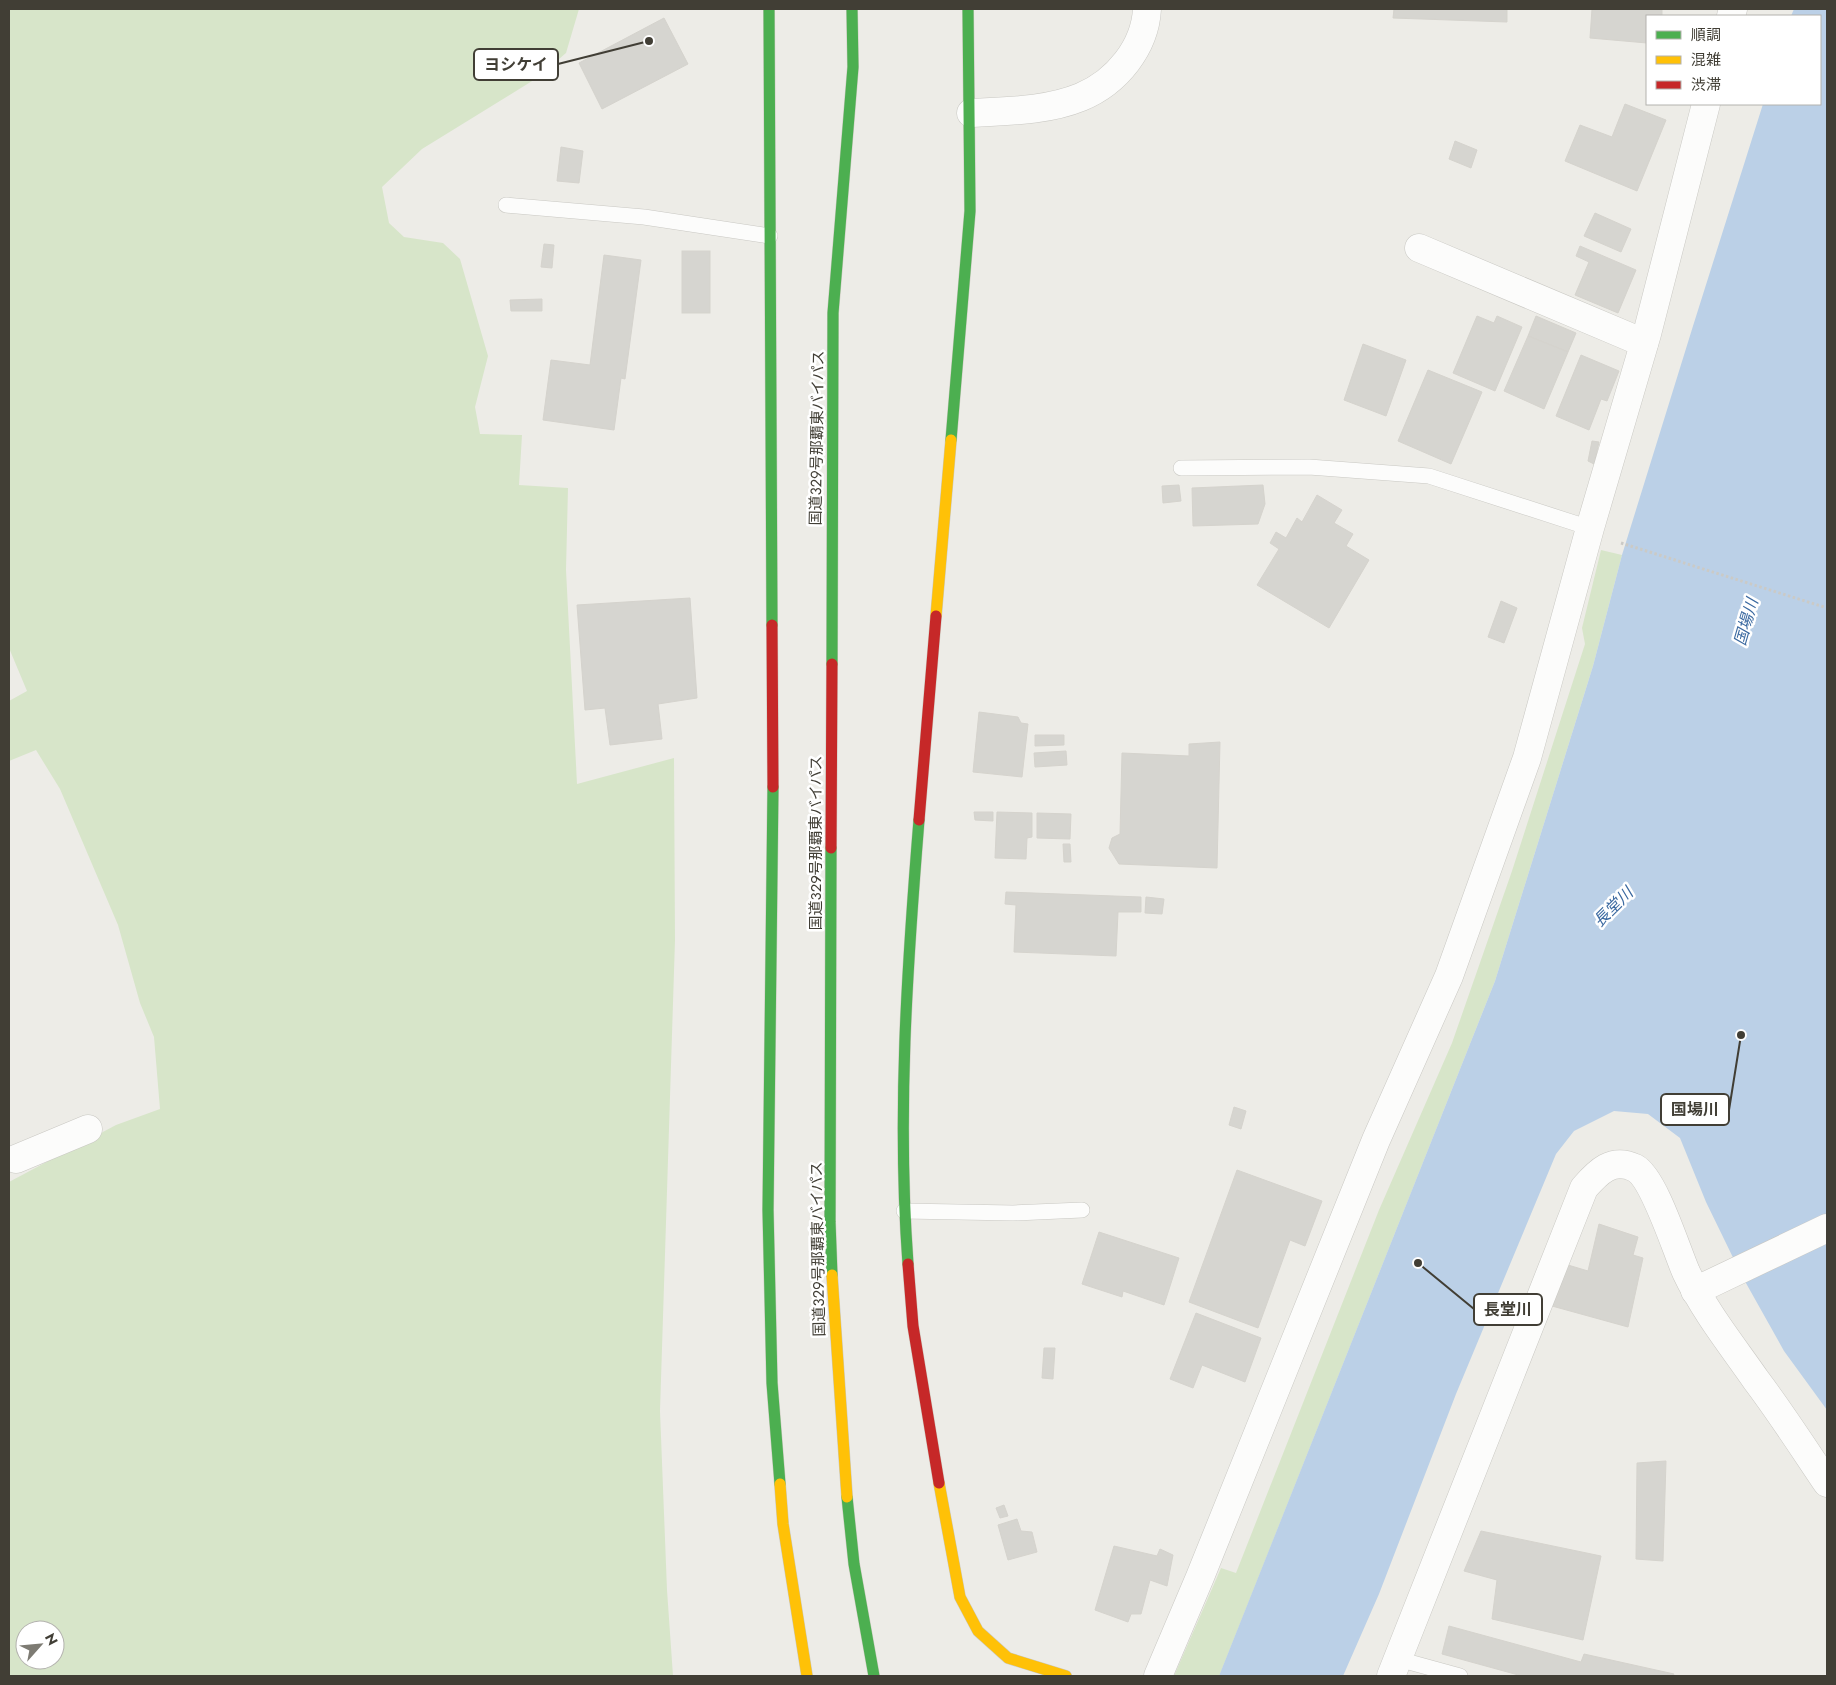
<svg xmlns="http://www.w3.org/2000/svg" width="1836" height="1685" font-family="Jost,'Noto Sans JP',sans-serif">
  <style>
    .green { fill: #d7e5c9; fill-rule: evenodd }
    .water { fill: #bbd0e7 }
    .building { fill: #d6d5d0; stroke: #d5d3cd }
    .lines { fill: none; stroke-linecap: round; stroke-linejoin: round }
    .lane-casing { stroke: #c9c8c3; stroke-width: 16 }
    .street-casing { stroke: #c9c8c3; stroke-width: 29 }
    .fast-casing { stroke: #cbc9bf; stroke-width: 12 }
    .slow-casing { stroke: #cbc9bf; stroke-width: 12 }
    .jam-casing { stroke: #cbc9bf; stroke-width: 12 }
    .path { stroke: #cbcac6; stroke-width: 3; stroke-dasharray: 2.5 2.5; stroke-linecap: butt }
    .lane { stroke: #fcfcfb; stroke-width: 15 }
    .street { stroke: #fcfcfb; stroke-width: 28 }
    .fast { stroke: #4caf50; stroke-width: 11 }
    .slow { stroke: #ffc107; stroke-width: 11 }
    .jam { stroke: #c62828; stroke-width: 11 }
    .labels { text-anchor: middle; dominant-baseline: central; stroke-width: 5; stroke-linejoin: round; paint-order: stroke }
    .street-label { font-size: 15px; fill: #413e35; stroke: #fff }
    .water-label { font-size: 16px; font-style: italic; fill: #3b69a0; stroke: #fff }
    .leader { fill: none; stroke: #413e35; stroke-width: 2 }
    .callout-dot { fill: #413e35; stroke: #fff; stroke-width: 2 }
    .callout { fill: #fff; stroke: #413e35; stroke-width: 2 }
    .callout-label { font-size: 16px; text-anchor: middle; font-weight: bold; fill: #413e35 }
  </style>
  <rect width="100%" height="100%" fill="#edece7"/>
  <g class="green">
    <path d="M9,9H579L566,53L537,78L422,149L382,187L389,223L404,237L443,243L460,259L488,356L475,407L480,434L522,435L519,485L568,488L566,570L577,784L674,758L675,940L660,1411L667,1590L673,1676H9V1182L116,1125L160,1109L154,1037L140,1003L118,925L60,789L36,750L9,761V701L27,691L9,648ZM25,1630H55V1660H25Z"/>
    <polygon points="1601,550 1622,555 1593,666 1495,981 1220,1674 1219,1676 1174,1676 1221,1568 1236,1573 1379,1210 1452,1043 1512,871 1585,644 1582,628"/>
  </g>
  <polygon class="water" points="1794,9 1827,9 1827,1410 1784,1351 1742,1276 1706,1202 1680,1138 1648,1114 1614,1111 1574,1131 1556,1154 1456,1394 1379,1594 1343,1676 1219,1676 1495,981 1593,666 1622,555 1693,326 1763,104 1820,104 1820,16 1791,16"/>
  <g class="building">
    <polygon points="1394,9 1507,9 1507,22 1393,18"/>
    <polygon points="1592,9 1662,9 1662,16 1647,16 1647,43 1590,38"/>
    <polygon points="664,18 688,64 602,109 579,63"/>
    <polygon points="1625,104 1666,120 1637,191 1565,161 1580,125 1612,137"/>
    <polygon points="1455,141 1477,150 1471,168 1449,159"/>
    <polygon points="561,147 583,151 579,183 557,181"/>
    <polygon points="1595,213 1631,229 1621,252 1584,236"/>
    <polygon points="544,244 554,245 552,268 541,267"/>
    <polygon points="1580,246 1636,270 1618,313 1575,295 1589,262 1576,256"/>
    <rect x="682" y="251" width="28" height="62"/>
    <polygon points="604,255 641,260 625,379 621,378 614,430 543,420 551,360 590,365"/>
    <polygon points="542,299 542,311 511,311 510,300"/>
    <polygon points="1477,316 1494,323 1497,316 1522,327 1495,391 1453,373"/>
    <polygon points="1536,316 1576,333 1568,352 1528,336"/>
    <polygon points="1528,336 1568,352 1544,409 1504,391"/>
    <polygon points="1363,344 1406,360 1386,416 1344,400"/>
    <polygon points="1581,355 1619,371 1607,401 1601,399 1589,430 1556,416"/>
    <polygon points="1428,370 1482,392 1451,464 1398,441"/>
    <polygon points="1592,441 1599,442 1594,464 1588,461"/>
    <polygon points="1179,485 1181,501 1163,503 1162,486"/>
    <polygon points="1263,485 1265,504 1258,524 1193,526 1192,488"/>
    <polygon points="1317,495 1342,510 1334,523 1353,534 1346,546 1369,560 1329,628 1257,585 1279,549 1270,543 1276,532 1286,538 1297,518 1302,522"/>
    <polygon points="690,598 697,698 658,704 662,739 610,745 605,708 585,710 577,605"/>
    <polygon points="1501,601 1517,608 1504,643 1488,637"/>
    <polygon points="979,712 1018,717 1021,723 1028,724 1022,777 973,772"/>
    <polygon points="1035,735 1064,735 1064,745 1035,746"/>
    <polygon points="1220,742 1217,868 1119,864 1109,848 1112,838 1120,834 1122,753 1189,756 1189,744"/>
    <polygon points="1066,751 1067,765 1035,767 1034,753"/>
    <polygon points="974,812 993,812 993,821 975,820"/>
    <polygon points="997,812 1032,813 1032,837 1027,838 1026,859 995,858"/>
    <polygon points="1037,813 1071,814 1070,839 1037,838"/>
    <polygon points="1063,844 1070,844 1071,862 1064,862"/>
    <polygon points="1006,892 1141,897 1141,912 1118,912 1116,956 1014,952 1016,905 1005,904"/>
    <polygon points="1146,897 1164,899 1162,914 1145,913"/>
    <polygon points="1234,1107 1246,1111 1241,1129 1229,1125"/>
    <polygon points="1237,1170 1322,1201 1305,1246 1290,1240 1258,1328 1189,1302"/>
    <polygon points="1599,1224 1638,1237 1633,1255 1643,1258 1628,1327 1552,1306 1568,1265 1588,1271"/>
    <polygon points="1099,1232 1179,1258 1164,1305 1123,1291 1122,1297 1082,1284"/>
    <polygon points="1196,1313 1261,1338 1245,1382 1202,1365 1193,1388 1170,1379"/>
    <polygon points="1044,1348 1055,1348 1053,1379 1042,1378"/>
    <polygon points="1666,1461 1663,1561 1636,1559 1637,1463"/>
    <polygon points="1004,1505 1008,1516 1000,1518 996,1508"/>
    <polygon points="1017,1519 1021,1531 1032,1532 1037,1552 1008,1560 998,1525"/>
    <polygon points="1481,1531 1601,1556 1583,1640 1492,1619 1497,1580 1464,1571"/>
    <polygon points="1114,1546 1157,1556 1160,1549 1173,1555 1167,1586 1150,1580 1141,1614 1131,1614 1128,1622 1095,1610"/>
    <polygon points="1449,1626 1581,1662 1584,1654 1674,1674 1673,1676 1522,1676 1442,1654"/>
  </g>
  <g class="lines">
    <g class="lane-casing">
      <g id="lane">
        <polyline points="506,205 644,217 770,236"/>
        <polyline points="1181,468 1309,467 1429,476 1590,528"/>
        <polyline points="904,1211 1013,1213 1082,1210"/>
        <polyline points="1398,1659 1460,1676"/>
      </g>
    </g>
    <g class="street-casing">
      <g id="street">
        <polyline points="1731,16 1733,9"/>
        <path d="M971,113C1007,111 1047,111 1081,97C1117,82 1145,47 1147,9"/>
        <polyline points="1419,248 1644,343"/>
        <polyline points="16,1159 88,1129"/>
        <polyline points="1695,1291 1827,1228"/>
        <polyline points="1158,1676 1200,1577 1376,1140 1449,976 1527,758 1590,528 1647,334 1706,104"/>
        <path d="M1391,1676L1584,1188C1598,1172 1612,1157 1635,1168C1654,1178 1676,1249 1686,1272C1705,1312 1731,1344 1756,1380C1781,1413 1804,1449 1827,1483"/>
      </g>
    </g>
    <g class="fast-casing">
      <g id="fast">
        <polyline points="769,9 772,625"/>
        <polyline points="951,440 970,211 968,9"/>
        <polyline points="832,664 833,313 853,67 852,9"/>
        <polyline points="773,787 768,1210 772,1383 780,1484"/>
        <polyline points="831,848 830,1222 832,1275"/>
        <path d="M908,1264C897,1116 907,968 919,820"/>
        <polyline points="847,1497 854,1564 874,1676"/>
      </g>
    </g>
    <g class="slow-casing">
      <g id="slow">
        <polyline points="936,616 951,440"/>
        <polyline points="832,1275 847,1497"/>
        <polyline points="939,1483 960,1597 978,1631 1008,1658 1066,1676"/>
        <polyline points="780,1484 783,1524 807,1676"/>
      </g>
    </g>
    <g class="jam-casing">
      <g id="jam">
        <polyline points="772,625 773,787"/>
        <polyline points="919,820 936,616"/>
        <polyline points="831,848 832,664"/>
        <polyline points="908,1264 913,1326 939,1483"/>
      </g>
    </g>
    <polyline class="path" points="1621,543 1827,608"/>
    <use href="#lane" class="lane"/>
    <use href="#street" class="street"/>
    <use href="#fast" class="fast"/>
    <use href="#slow" class="slow"/>
    <use href="#jam" class="jam"/>
  </g>
  <g class="labels">
    <g class="street-label">
      <text transform="translate(817 438) rotate(-89)">国道329号那覇東バイパス</text>
      <text transform="translate(816 843) rotate(-90)">国道329号那覇東バイパス</text>
      <text transform="translate(818 1249) rotate(-91)">国道329号那覇東バイパス</text>
    </g>
    <g class="water-label">
      <text transform="translate(1746 622) rotate(-74)">国場川</text>
      <text transform="translate(1613 907) rotate(-45)">長堂川</text>
    </g>
  </g>
  <path class="leader" d="M649 41L558 64M1741 1035L1729 1110M1418 1263L1474 1309"/>
  <g class="callout-dot">
    <circle cx="649" cy="41" r="5"/>
    <circle cx="1741" cy="1035" r="5"/>
    <circle cx="1418" cy="1263" r="5"/>
  </g>
  <g class="callout">
    <rect x="474" y="49" width="84" height="31" rx="5"/>
    <rect x="1661" y="1094" width="68" height="31" rx="5"/>
    <rect x="1474" y="1294" width="68" height="31" rx="5"/>
  </g>
  <g class="callout-label">
    <text x="516" y="70">ヨシケイ</text>
    <text x="1695" y="1115">国場川</text>
    <text x="1508" y="1315">長堂川</text>
  </g>
  <rect width="1836" height="1685" fill="none" stroke="#413e35" stroke-width="20"/>
  <rect x="1646" y="15" width="175" height="90" fill="#ffffff" stroke="#b3b2ae"/>
  <rect x="1656" y="31" width="25" height="8" fill="#4caf50" stroke="#b3b2ae"/>
  <text x="1691" y="40" font-size="15" fill="#413e35">順調</text>
  <rect x="1656" y="56" width="25" height="8" fill="#ffc107" stroke="#b3b2ae"/>
  <text x="1691" y="65" font-size="15" fill="#413e35">混雑</text>
  <rect x="1656" y="81" width="25" height="8" fill="#c62828" stroke="#b3b2ae"/>
  <text x="1691" y="90" font-size="15" fill="#413e35">渋滞</text>
  <g transform="translate(40 1645) rotate(63)"><circle r="24" fill="#ffffff" stroke="#b3b2ae"/>
  <path d="M0-4L9 19L0 12L-9 19Z" fill="#7d7b73"/>
  <text y="-8" font-size="14" font-weight="bold" text-anchor="middle" fill="#413e35">N</text>
  </g>
</svg>
